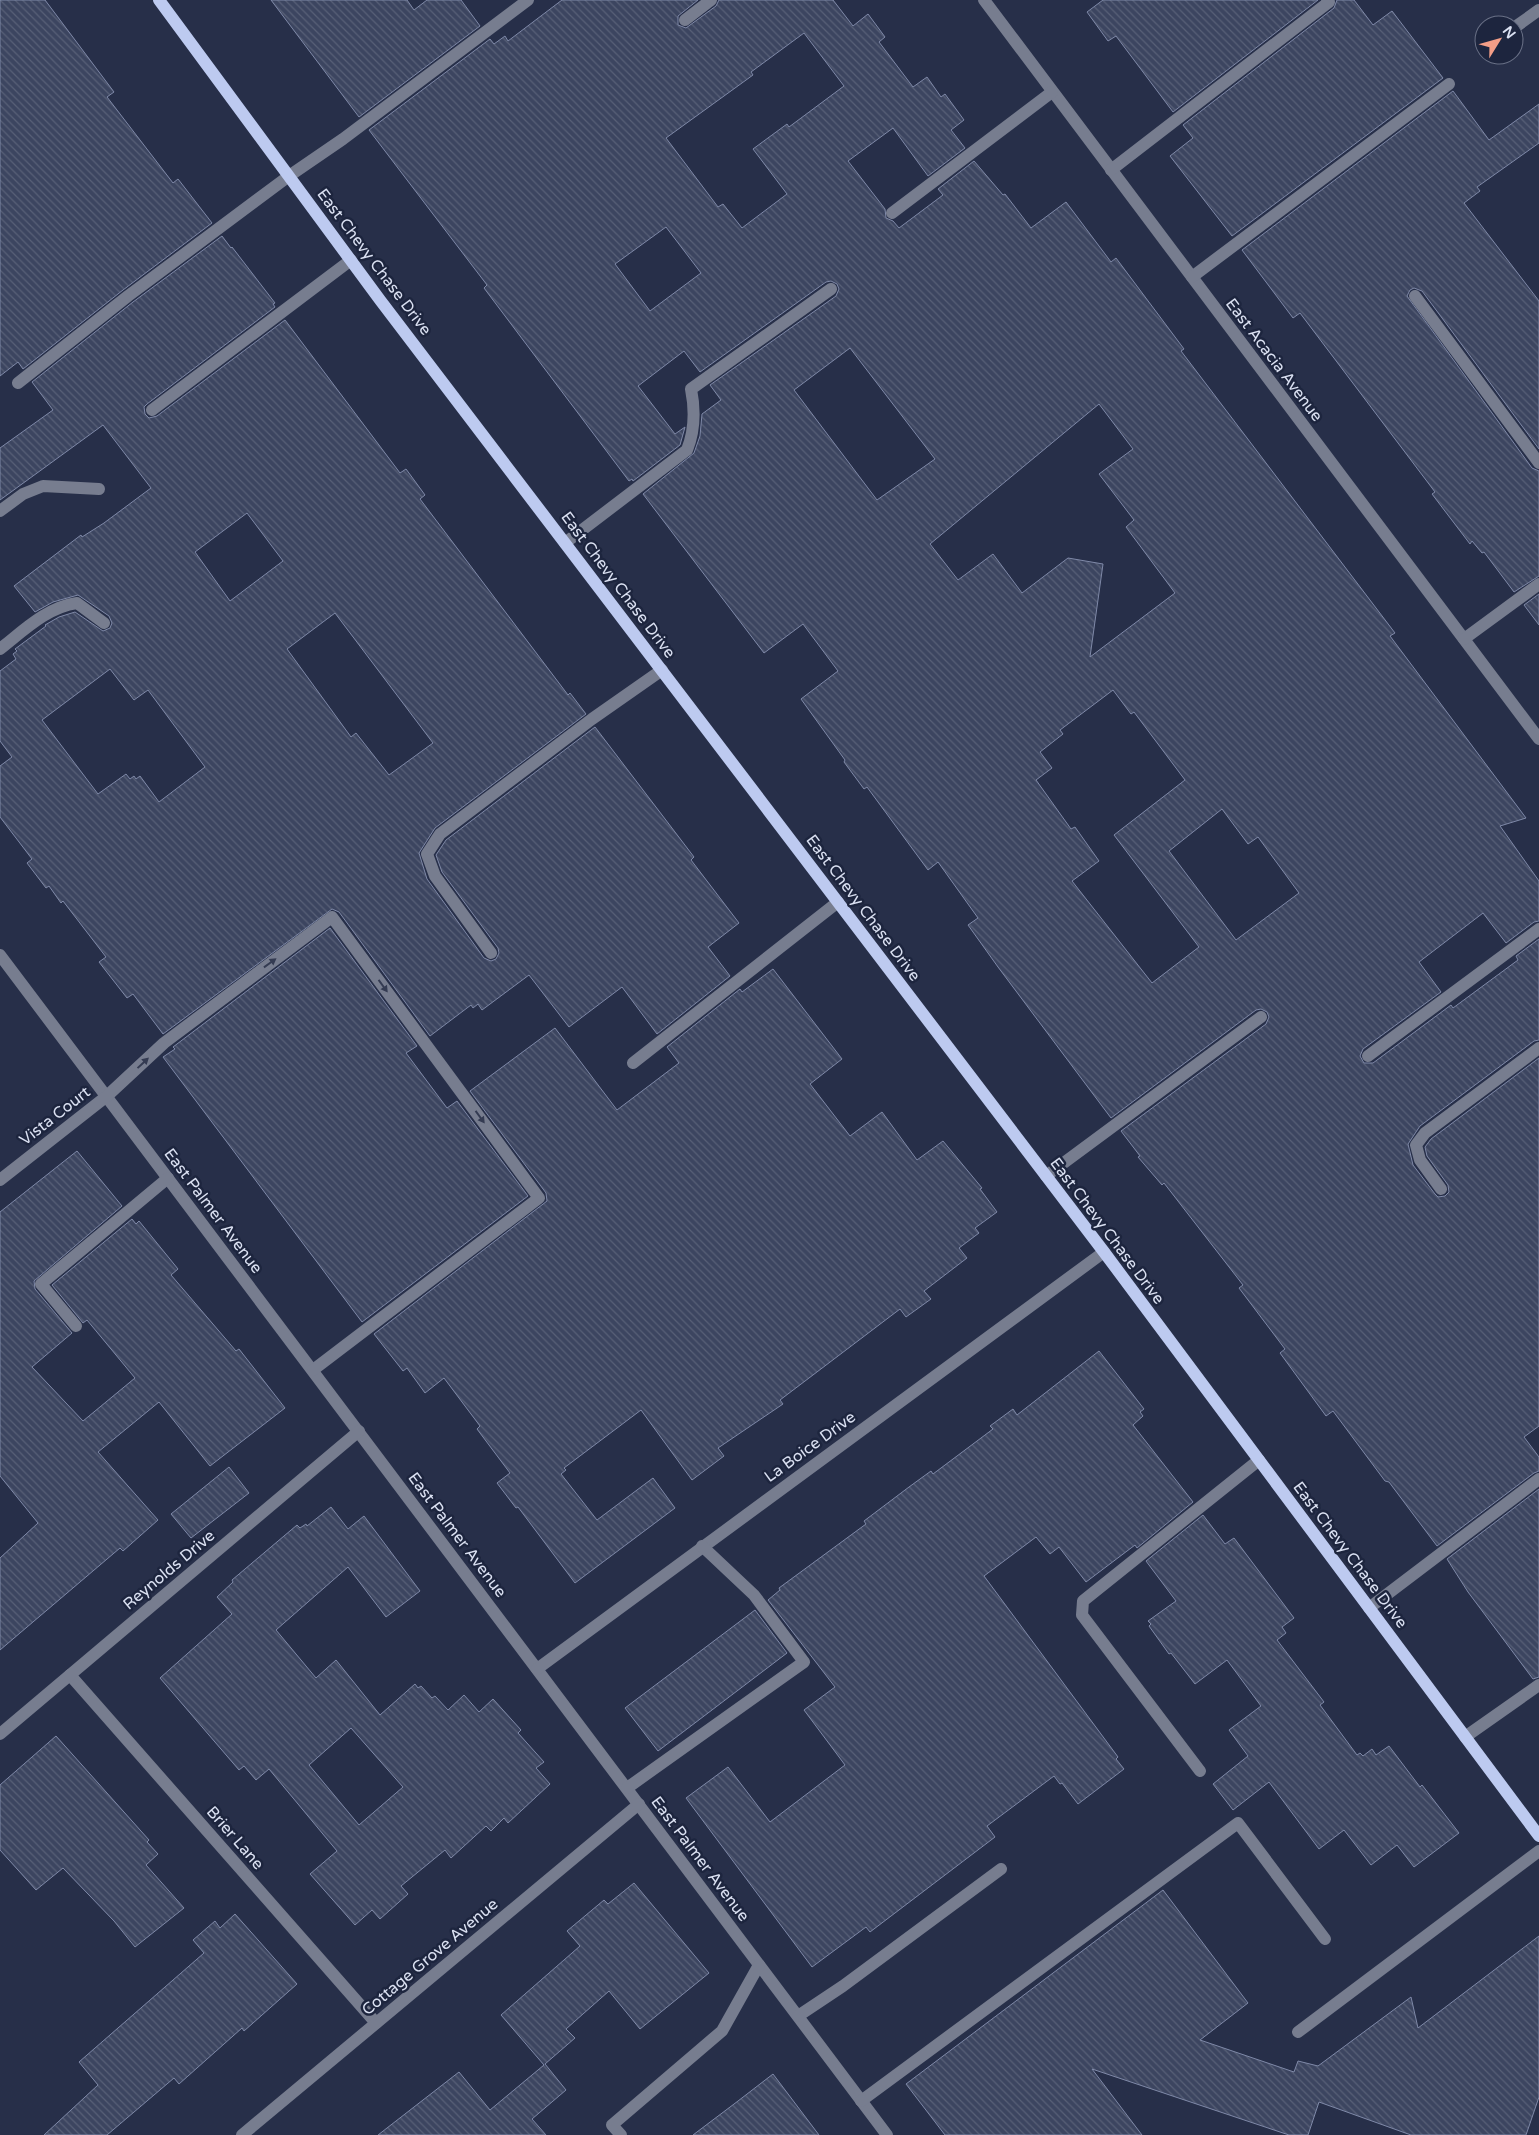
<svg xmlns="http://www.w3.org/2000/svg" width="1539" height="2135" font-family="'Varela Round',sans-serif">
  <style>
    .building { fill: url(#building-back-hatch); stroke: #7f89a8; fill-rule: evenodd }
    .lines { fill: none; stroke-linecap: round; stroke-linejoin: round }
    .minor { stroke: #777d8f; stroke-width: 12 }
    .major { stroke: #bdcaf0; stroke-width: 12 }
    .oneway { fill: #343b52 }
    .labels { text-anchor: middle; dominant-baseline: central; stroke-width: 5; stroke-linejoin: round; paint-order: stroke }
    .street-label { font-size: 16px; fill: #dbe1f2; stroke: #1d253e }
  </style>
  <defs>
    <pattern id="building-back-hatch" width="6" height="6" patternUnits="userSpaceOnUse" patternTransform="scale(1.25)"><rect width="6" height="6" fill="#3c4560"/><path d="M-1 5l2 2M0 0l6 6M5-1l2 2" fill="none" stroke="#586077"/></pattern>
  </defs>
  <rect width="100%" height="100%" fill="#272f49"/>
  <g class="building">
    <polygon points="0,0 45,0 114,92 107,97 173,183 178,179 212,223 123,290 23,369 18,362 0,376"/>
    <polygon points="271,0 407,0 414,10 427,0 461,0 480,26 359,117"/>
    <path d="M562,0H698L678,16V25L686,28L716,6L719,0H833L853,26L868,14L885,37L879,42L913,87L927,77L941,97L945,94L964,120L951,130L965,148L928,176L893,128L848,161L885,209L886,218L893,221L899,228L943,195L938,189L974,161L1003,195L1005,194L1031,228L1066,202L1111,262L1116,258L1184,349L1181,351L1395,633L1390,636L1526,818L1500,826L1539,881V921L1534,922L1506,943L1483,913L1419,962L1441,992L1363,1049L1360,1056L1364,1063H1373L1451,1005L1453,1008L1518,960L1516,956L1539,939V1040L1534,1041L1420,1126L1408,1144L1413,1165L1435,1194L1438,1197L1445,1196L1449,1192L1448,1185L1427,1156L1425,1147L1431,1139L1539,1058V1426L1524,1437L1539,1457V1471L1534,1473L1437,1546L1389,1482L1385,1481L1333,1411L1326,1416L1280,1353L1285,1349L1239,1288L1243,1285L1164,1183L1162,1185L1138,1157L1140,1156L1121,1131L1266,1024L1269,1017L1267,1012L1261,1009L1256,1010L1111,1118L998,967L968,925L978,918L938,862L928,870L867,787L864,789L844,762L845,760L801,699L838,671L803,624L764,653L643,494L694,453L700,436L702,414L721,400L710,385L836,296L839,289L837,284L831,281L826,282L700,372L684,351L638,386L675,434L685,427L680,445L633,481L632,479L629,481L484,288L487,285L369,130L490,39L494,44L505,36L508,41ZM804,33L844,86L789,127L787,124L753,149L787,194L742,228L723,204L718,207L666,138L753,75L751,72ZM666,227L701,273L650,311L615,264ZM850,348L935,459L877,500L794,390ZM1099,404L1133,449L1099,474L1134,520L1126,527L1175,593L1090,657L1103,564L1068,558L1022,593L993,554L958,580L930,544ZM1113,690L1131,714L1134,712L1185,780L1114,835L1199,947L1152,983L1072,881L1099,861L1075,827L1071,829L1036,780L1052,768L1040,752L1063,734L1060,730ZM1222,809L1248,844L1258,837L1299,893L1236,940L1169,851Z"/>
    <polygon points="1103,0 1318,0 1173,112 1116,36 1108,41 1087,12"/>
    <polygon points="1337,0 1354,0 1373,25 1392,11 1443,78 1232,236 1170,156 1193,138 1183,125 1334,8"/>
    <polygon points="1453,91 1489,140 1539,104 1539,143 1477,187 1480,191 1464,203 1539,301 1539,449 1422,291 1414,288 1410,290 1407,296 1532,468 1539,471 1539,576 1514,592 1484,552 1482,553 1472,541 1470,544 1432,494 1435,492 1300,313 1293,318 1242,250"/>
    <path d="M222,236L231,248L232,247L275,303L273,304L275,307L147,404L144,407L145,414L149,418L157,416L285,320L400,473L406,469L425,495L420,499L568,695L570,693L586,714L435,828L419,853L427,879L484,958L491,961L496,959L499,953L498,948L442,872L436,855L446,840L595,727L694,857L691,860L739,923L708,947L730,976L657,1034L622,987L569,1027L529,975L482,1010L478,1004L473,1008L471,1005L430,1036L339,912L332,909L163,1034L133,994L127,998L99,962L106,957L63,901L61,903L49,886L46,888L27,863L32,859L0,817V766L12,757L0,741V671L16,659L13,654L17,651L15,649L46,626L45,625L59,617L75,612L103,631L110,628L112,623L109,616L78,595L53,602L35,612L14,586L81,535L82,537L104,523L151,488L103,425L0,500V448L53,410L32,382L133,302ZM247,513L283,561L230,601L195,552ZM335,613L433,743L389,775L356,733L351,737L287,649ZM110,669L134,700L148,690L205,767L159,802L140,776L136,779L134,776L130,779L126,774L98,794L42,720Z"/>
    <polygon points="1539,594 1539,625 1524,605"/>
    <polygon points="330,928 417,1046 406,1053 447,1108 457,1101 528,1196 362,1322 163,1057 175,1049 173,1047"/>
    <polygon points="773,969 842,1059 810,1084 850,1136 882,1112 917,1160 943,1141 982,1188 980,1189 997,1212 975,1228 979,1233 959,1248 967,1258 924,1291 931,1299 906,1317 900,1309 780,1400 783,1404 718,1448 724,1456 692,1480 641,1410 564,1468 566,1470 561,1474 597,1520 653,1478 675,1508 575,1583 518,1507 516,1508 497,1483 510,1473 477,1429 480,1426 444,1378 425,1393 407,1368 403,1371 374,1334 547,1201 546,1193 470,1091 555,1028 617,1110 679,1063 667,1047 740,989 742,992"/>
    <polygon points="77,1151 122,1206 34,1281 35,1289 72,1333 32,1367 83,1421 135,1378 87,1320 83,1323 52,1285 132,1219 136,1224 139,1221 178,1269 171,1275 236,1351 239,1349 285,1408 210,1466 159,1402 98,1452 158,1520 123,1551 120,1548 0,1650 0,1558 38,1523 0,1476 0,1212"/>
    <polygon points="1099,1351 1144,1409 1140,1412 1143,1416 1133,1425 1193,1502 1137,1548 1135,1545 1086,1582 1059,1547 1050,1554 1036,1537 984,1576 1118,1757 1116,1759 1124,1769 1078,1804 1062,1783 1060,1784 1054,1776 987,1826 995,1837 870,1932 866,1927 812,1967 686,1798 728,1767 770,1822 845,1765 804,1710 835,1687 768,1600 780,1590 779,1588 866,1524 864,1521 909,1487 931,1471 933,1474 993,1429 990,1426 1013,1409 1017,1415"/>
    <polygon points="229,1467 249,1493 191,1538 171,1514"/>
    <polygon points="1539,1489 1539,1677 1533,1679 1468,1592 1447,1559"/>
    <path d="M331,1507L348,1529L364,1516L420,1591L386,1617L348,1567L276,1630L316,1678L336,1660L380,1715L415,1684L418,1688L421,1686L432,1698L435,1696L448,1710L464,1695L479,1712L493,1699L521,1730L518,1733L544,1762L536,1768L550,1784L508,1823L504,1818L491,1831L486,1826L451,1858L445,1850L401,1886L408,1894L380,1919L372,1910L355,1925L310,1874L337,1851L269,1769L256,1780L244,1766L239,1770L160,1678L232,1614L217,1597L233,1582L232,1580L297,1525L300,1528L306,1524L307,1526ZM351,1728L403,1787L359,1825L309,1765Z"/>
    <polygon points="1203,1515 1225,1544 1234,1538 1294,1618 1282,1627 1286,1633 1277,1640 1324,1702 1320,1705 1357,1755 1360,1753 1363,1756 1372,1749 1376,1755 1389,1746 1420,1787 1422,1785 1459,1833 1414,1867 1397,1845 1371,1865 1344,1830 1319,1849 1269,1782 1233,1810 1213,1784 1248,1756 1229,1730 1261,1706 1227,1660 1195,1684 1171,1653 1169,1654 1149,1626 1151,1624 1148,1621 1176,1601 1146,1561"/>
    <polygon points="755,1610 787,1653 658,1751 625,1708"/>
    <polygon points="56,1736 149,1840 147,1842 158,1854 146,1865 184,1908 135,1947 114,1921 63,1868 36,1890 0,1850 0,1785"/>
    <polygon points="634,1883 709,1973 640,2029 609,1991 566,2029 575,2038 545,2064 566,2090 532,2119 546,2135 378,2135 459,2072 490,2110 544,2065 501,2015 580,1946 567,1931 604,1900 608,1904"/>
    <polygon points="1163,1890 1248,2003 1200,2040 1294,2072 1298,2061 1318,2066 1411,1997 1418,2028 1539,1936 1539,2097 1526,2135 1411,2135 1319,2102 1308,2135 1289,2135 1092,2069 1142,2135 945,2135 906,2084"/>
    <polygon points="235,1914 297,1984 244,2031 242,2028 179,2084 174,2078 107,2135 44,2135 98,2085 79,2062 204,1953 193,1940 215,1921 220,1928"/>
    <polygon points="773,2074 819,2135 693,2135 738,2101"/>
  </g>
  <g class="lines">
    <g class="minor">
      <polyline points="984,0 1539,739"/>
      <polyline points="685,20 711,0"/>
      <polyline points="1518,25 1539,10"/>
      <polyline points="1111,170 1329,2 1327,0"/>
      <polyline points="892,213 1052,92"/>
      <polyline points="1192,277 1449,84"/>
      <polyline points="1415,296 1539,463"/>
      <polyline points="18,383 128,296 289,176 343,139 528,0"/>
      <polyline points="152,410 351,260"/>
      <polyline points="0,511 23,494 43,486 99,489"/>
      <path d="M565,543L687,450C695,430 695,409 691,389L831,289"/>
      <polyline points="1464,639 1539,584"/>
      <path d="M0,649C23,631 47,607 77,603L104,623"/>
      <polyline points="491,953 435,876 427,854 440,834 592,719 662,670"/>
      <polyline points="0,955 887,2135"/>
      <polyline points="1368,1056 1539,929"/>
      <polyline points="633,1063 838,902"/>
      <polyline points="1046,1176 1261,1017"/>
      <polyline points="0,1180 107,1096 164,1043 332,917 539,1198 313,1370"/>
      <polyline points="1441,1189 1420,1160 1416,1145 1425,1133 1539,1048"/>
      <polyline points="76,1326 41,1284 168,1178"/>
      <polyline points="1369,1608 1539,1479"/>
      <polyline points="537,1669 1104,1252"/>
      <polyline points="70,1675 376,2023"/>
      <polyline points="0,1734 359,1431"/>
      <polyline points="1465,1737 1539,1685"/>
      <polyline points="1200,1771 1082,1615 1083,1601 1259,1460"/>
      <polyline points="627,1788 804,1662 754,1595 702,1546"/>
      <polyline points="798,2016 843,1986 1001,1869"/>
      <polyline points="1298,2032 1539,1851"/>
      <polyline points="861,2101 1238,1823 1325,1939"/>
      <polyline points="242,2135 639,1804"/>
      <polyline points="621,2135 612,2125 722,2031 759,1965"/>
    </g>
    <polyline class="major" points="159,0 380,300 1104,1252 1539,1836"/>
  </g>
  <defs><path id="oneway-solid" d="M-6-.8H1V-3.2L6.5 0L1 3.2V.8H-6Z" transform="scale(1.25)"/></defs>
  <g class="oneway">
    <use href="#oneway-solid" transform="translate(270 963) rotate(-36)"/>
    <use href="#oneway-solid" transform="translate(383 986) rotate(54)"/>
    <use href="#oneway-solid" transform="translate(143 1063) rotate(-43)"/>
    <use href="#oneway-solid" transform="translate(480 1117) rotate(54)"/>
  </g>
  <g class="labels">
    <g class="street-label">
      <text transform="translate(374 262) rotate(53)">East Chevy Chase Drive</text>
      <text transform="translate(1274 360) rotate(53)">East Acacia Avenue</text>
      <text transform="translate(618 585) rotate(53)">East Chevy Chase Drive</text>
      <text transform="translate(863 908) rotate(53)">East Chevy Chase Drive</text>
      <text transform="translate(55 1116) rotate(-38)">Vista Court</text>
      <text transform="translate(213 1211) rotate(53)">East Palmer Avenue</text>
      <text transform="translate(1107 1231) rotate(53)">East Chevy Chase Drive</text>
      <text transform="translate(810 1447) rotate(-36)">La Boice Drive</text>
      <text transform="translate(457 1535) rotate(53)">East Palmer Avenue</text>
      <text transform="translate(1350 1555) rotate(53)">East Chevy Chase Drive</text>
      <text transform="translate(169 1570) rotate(-40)">Reynolds Drive</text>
      <text transform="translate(235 1838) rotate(49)">Brier Lane</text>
      <text transform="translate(700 1859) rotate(53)">East Palmer Avenue</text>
      <text transform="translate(430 1957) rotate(-40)">Cottage Grove Avenue</text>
    </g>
  </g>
  <g transform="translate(1499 40) rotate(53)"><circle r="24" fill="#1d253e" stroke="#697086"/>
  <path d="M0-4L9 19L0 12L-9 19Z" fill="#f49e87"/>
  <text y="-8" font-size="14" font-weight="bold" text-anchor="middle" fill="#dbe1f2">N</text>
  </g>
</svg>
